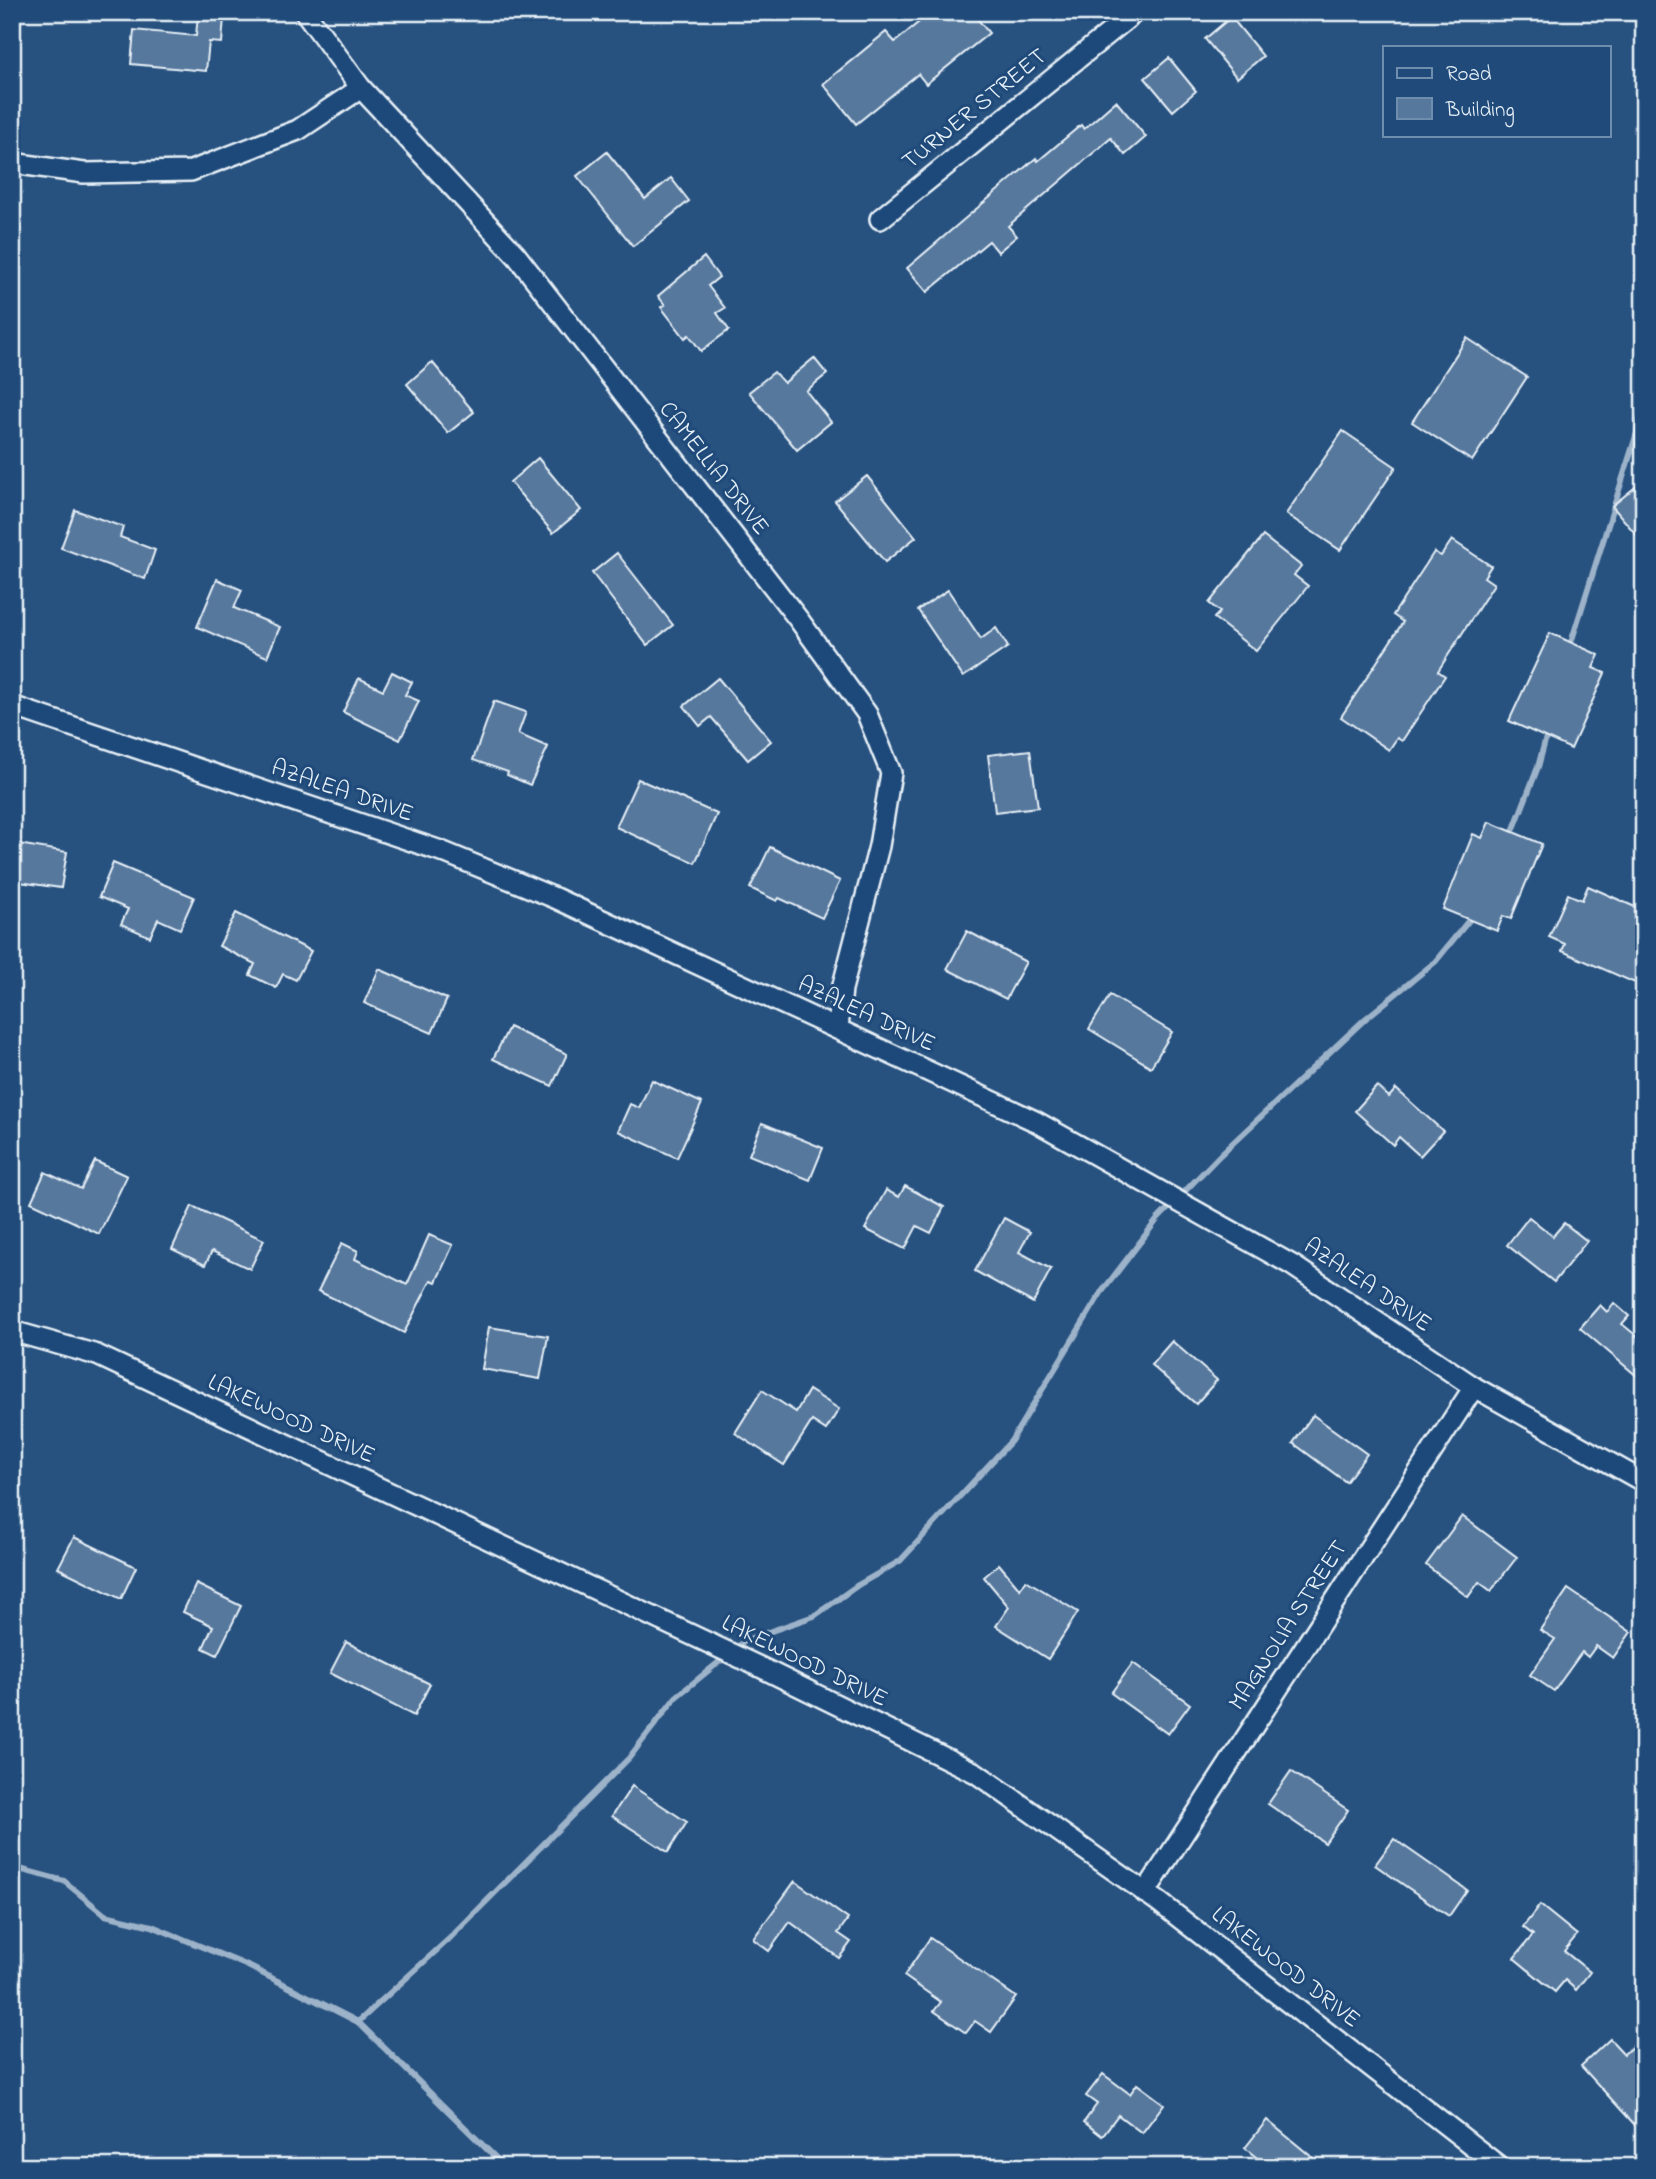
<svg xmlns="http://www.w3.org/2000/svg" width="1656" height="2179" font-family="'Indie Flower',sans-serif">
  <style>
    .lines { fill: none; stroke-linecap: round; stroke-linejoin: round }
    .stream { stroke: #9db3c9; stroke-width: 6 }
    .building { fill: #57789d; stroke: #e8f1f8; stroke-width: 2 }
    .minor-casing { stroke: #e8f1f8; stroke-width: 24 }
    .minor { stroke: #1f4a7a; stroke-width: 19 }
    .labels { text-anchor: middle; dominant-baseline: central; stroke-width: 6; stroke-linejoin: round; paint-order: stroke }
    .street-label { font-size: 24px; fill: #e8f1f8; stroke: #1f4a7a }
  </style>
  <rect width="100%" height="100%" fill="#27517f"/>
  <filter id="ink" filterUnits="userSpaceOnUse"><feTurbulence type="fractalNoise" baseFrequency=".0143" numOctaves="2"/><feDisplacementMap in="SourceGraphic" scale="14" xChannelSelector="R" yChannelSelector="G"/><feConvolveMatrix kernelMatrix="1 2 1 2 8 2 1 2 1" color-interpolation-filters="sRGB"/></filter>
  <g filter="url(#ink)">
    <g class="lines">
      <g class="stream">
        <polyline points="1569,649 1637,433 1644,396"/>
        <polyline points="1510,839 1538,767 1548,730"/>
        <polyline points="12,1867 64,1881 105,1915 152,1926 248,1966 358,2022 505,2167"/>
        <polyline points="358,2022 449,1939 629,1758 676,1697 746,1640 814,1616 858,1585 900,1561 1011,1441 1101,1293 1157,1220 1220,1155 1365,1019 1435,962 1474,914"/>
      </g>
    </g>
    <g class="building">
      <polygon points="931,12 972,12 989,33 926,84 918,74 856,124 823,84 886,32 895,42"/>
      <polygon points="198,14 224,17 222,43 209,42 206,71 131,64 134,30 196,36"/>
      <polygon points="1231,17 1263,56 1237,78 1205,39"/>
      <polygon points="1169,58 1196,91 1173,111 1145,78"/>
      <polygon points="1116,101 1146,137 1125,155 1111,138 1008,226 1017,236 998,252 989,241 927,292 907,268 1036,158 1038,161 1081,125 1084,129"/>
      <polygon points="607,152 645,199 671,178 689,201 633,246 577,176"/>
      <polygon points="704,257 719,277 708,286 725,308 717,313 729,330 701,351 689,335 685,338 661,307 665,305 658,296"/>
      <polygon points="1467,338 1527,377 1472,461 1412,422"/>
      <polygon points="814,358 827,374 806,391 831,422 797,450 749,392 774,372 784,383"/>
      <polygon points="432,362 474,412 448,433 407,384"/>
      <polygon points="1343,431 1396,467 1340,550 1286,514"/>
      <polygon points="538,458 581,510 553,533 510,482"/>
      <polygon points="867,476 916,537 885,562 835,501"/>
      <polygon points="1644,480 1644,544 1612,506"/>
      <polygon points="75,510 123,527 120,537 155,550 145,579 61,548"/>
      <polygon points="1263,536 1301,566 1294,575 1308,586 1256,651 1214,618 1220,612 1209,603"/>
      <polygon points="1452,540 1491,566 1484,577 1494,584 1438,671 1445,676 1402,741 1397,738 1389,750 1341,717 1403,622 1393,615 1434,552 1441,556"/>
      <polygon points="617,553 673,625 647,645 592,573"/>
      <polygon points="217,579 242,590 234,608 280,627 267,657 197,627"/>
      <polygon points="948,590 981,639 996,628 1008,647 963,677 918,610"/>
      <polygon points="1550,633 1599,655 1593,668 1605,673 1571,749 1509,721"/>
      <polygon points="392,672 412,682 405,695 419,701 400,740 343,712 359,678 383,690"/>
      <polygon points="718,678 771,741 748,760 711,717 700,726 684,706"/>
      <polygon points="494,701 526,712 518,734 548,747 530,785 507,775 508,772 473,760"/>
      <polygon points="1030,750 1038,807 995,812 988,755"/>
      <polygon points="638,779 717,814 695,863 616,827"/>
      <polygon points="1489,822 1542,844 1511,919 1503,916 1497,931 1443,909 1473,834 1482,838"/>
      <polygon points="12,843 67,852 61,888 12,881"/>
      <polygon points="770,847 840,881 822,918 779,898 777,901 750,888"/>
      <polygon points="113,863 194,897 180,929 158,919 150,937 121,924 128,909 99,897"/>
      <polygon points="1588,886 1644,911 1644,963 1635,983 1562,951 1565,944 1549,937 1568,894 1582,900"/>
      <polygon points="236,913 311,951 296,980 283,974 276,988 250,975 255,964 219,946"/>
      <polygon points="967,931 1026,962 1006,999 947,969"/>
      <polygon points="379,969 447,999 432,1033 364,1003"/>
      <polygon points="1110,995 1172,1032 1151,1067 1089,1029"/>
      <polygon points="509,1027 567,1054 552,1086 493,1059"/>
      <polygon points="652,1080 702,1103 677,1158 618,1131 630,1104 639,1108"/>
      <polygon points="1377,1086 1389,1097 1396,1089 1443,1131 1420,1156 1399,1137 1393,1145 1355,1111"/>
      <polygon points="762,1123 823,1148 810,1180 749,1155"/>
      <polygon points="95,1161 127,1176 99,1234 31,1202 45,1172 81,1189"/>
      <polygon points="905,1186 944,1207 931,1233 917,1226 905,1249 865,1229 886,1190 899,1197"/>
      <polygon points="192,1206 264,1240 250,1269 212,1251 205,1265 172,1249"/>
      <polygon points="1529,1217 1553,1236 1564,1223 1587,1241 1554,1282 1507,1245"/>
      <polygon points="1004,1218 1030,1232 1019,1252 1051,1269 1033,1303 975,1271"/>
      <polygon points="429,1235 453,1245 436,1282 431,1280 404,1333 318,1291 342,1243 358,1251 355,1259 407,1285"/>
      <polygon points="1614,1303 1629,1316 1622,1324 1644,1342 1644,1382 1580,1328 1600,1305 1607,1312"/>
      <polygon points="489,1327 548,1336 540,1379 482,1369"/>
      <polygon points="1172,1341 1217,1380 1196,1404 1151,1365"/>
      <polygon points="762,1390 796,1412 809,1390 839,1409 826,1430 812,1421 784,1465 735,1433"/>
      <polygon points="1313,1415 1367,1454 1346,1482 1293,1443"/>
      <polygon points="1462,1516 1517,1557 1491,1591 1479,1582 1468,1597 1426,1565"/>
      <polygon points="74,1537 136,1567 121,1599 58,1568"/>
      <polygon points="999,1564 1020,1589 1026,1580 1078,1612 1048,1659 996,1626 1009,1607 984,1577"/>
      <polygon points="196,1584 241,1606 217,1655 203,1648 213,1626 183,1612"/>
      <polygon points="1568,1589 1631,1632 1613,1658 1596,1646 1588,1657 1582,1652 1554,1691 1530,1675 1555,1639 1540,1630"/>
      <polygon points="346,1642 430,1684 414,1716 330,1673"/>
      <polygon points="1133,1663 1190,1704 1168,1734 1111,1693"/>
      <polygon points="1291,1771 1348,1810 1325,1843 1268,1804"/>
      <polygon points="632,1786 687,1822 668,1852 612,1816"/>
      <polygon points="1394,1839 1467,1890 1449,1916 1375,1865"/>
      <polygon points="795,1881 848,1919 838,1933 851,1942 839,1958 790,1922 769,1951 753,1939"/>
      <polygon points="1540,1905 1577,1935 1564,1951 1590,1972 1576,1990 1565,1980 1555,1992 1514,1958 1533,1935 1523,1927"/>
      <polygon points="930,1938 1016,1997 991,2032 975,2021 966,2033 934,2011 941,2002 904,1976"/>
      <polygon points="1644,2036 1644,2117 1635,2125 1581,2066 1610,2039 1624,2054"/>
      <polygon points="1103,2074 1130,2094 1137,2084 1164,2104 1142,2133 1118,2115 1102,2136 1084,2122 1097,2104 1086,2096"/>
      <polygon points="1267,2120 1324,2167 1268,2167 1245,2148"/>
    </g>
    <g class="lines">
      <g class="minor-casing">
        <g id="minor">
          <polyline points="305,12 361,88 516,255 799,620 867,714 891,773 879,846 842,989 838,1028"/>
          <polyline points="12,163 84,173 191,171 298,130 361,88"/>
          <polyline points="880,219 1135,12"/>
          <polyline points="12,706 441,851 555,898 1035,1121 1292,1265 1474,1387 1644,1482"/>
          <polyline points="12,1331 97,1355 764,1669 976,1773 1159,1902 1500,2167"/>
          <polyline points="1145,1893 1474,1387"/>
        </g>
      </g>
      <use href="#minor" class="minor"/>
    </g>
  </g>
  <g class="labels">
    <g class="street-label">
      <text transform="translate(975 110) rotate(-39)">TURNER STREET</text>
      <text transform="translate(713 469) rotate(52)">CAMELLIA DRIVE</text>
      <text transform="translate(342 792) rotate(19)">AZALEA DRIVE</text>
      <text transform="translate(866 1015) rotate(25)">AZALEA DRIVE</text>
      <text transform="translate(1367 1286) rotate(34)">AZALEA DRIVE</text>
      <text transform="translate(291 1420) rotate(25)">LAKEWOOD DRIVE</text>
      <text transform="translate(1289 1626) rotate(-57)">MAGNOLIA STREET</text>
      <text transform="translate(804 1662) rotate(26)">LAKEWOOD DRIVE</text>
      <text transform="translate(1285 1968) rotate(38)">LAKEWOOD DRIVE</text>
    </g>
  </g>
  <rect width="1656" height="2179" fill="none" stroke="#1f4a7a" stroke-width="42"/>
  <rect x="21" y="21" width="1614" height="2137" fill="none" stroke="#e8f1f8" stroke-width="2.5" filter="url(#ink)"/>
  <rect x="1383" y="46" width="228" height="91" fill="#1f4a7a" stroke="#6f8dac" stroke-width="2"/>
  <rect x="1397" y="68" width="35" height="10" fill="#1f4a7a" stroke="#6f8dac" stroke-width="2"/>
  <text x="1446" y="80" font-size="21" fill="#e8f1f8">Road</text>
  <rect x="1397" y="98" width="35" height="21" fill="#57789d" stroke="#6f8dac" stroke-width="2"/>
  <text x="1446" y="116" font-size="21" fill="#e8f1f8">Building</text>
</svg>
